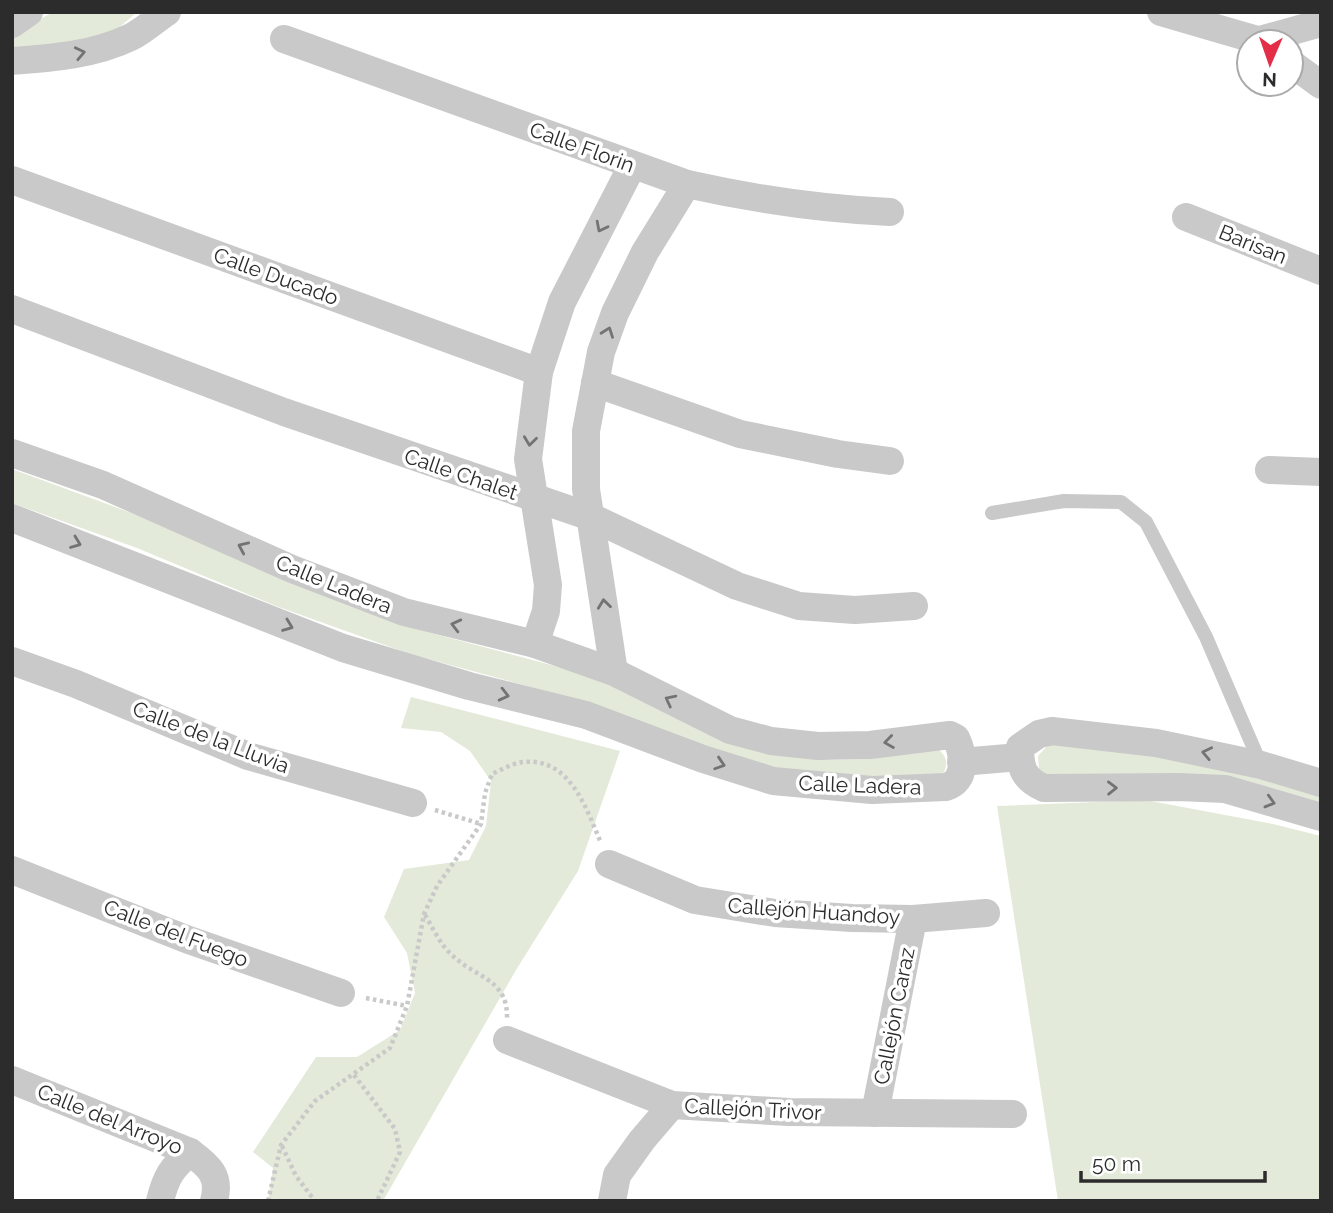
<svg xmlns="http://www.w3.org/2000/svg" width="1333" height="1213" font-family="Raleway,sans-serif">
  <style>
    .green { fill: #e4ead9 }
    .lines { fill: none; stroke-linecap: round; stroke-linejoin: round }
    .path { stroke: #c9c9c9; stroke-width: 4.5; stroke-dasharray: 3.5 3.5; stroke-linecap: butt }
    .lane { stroke: #c9c9c9; stroke-width: 14 }
    .street { stroke: #c9c9c9; stroke-width: 28 }
    .oneway { stroke: #737373 }
    .labels { text-anchor: middle; dominant-baseline: central; stroke-width: 7; stroke-linejoin: round; paint-order: stroke }
    .street-label { font-size: 21px; fill: #2c2c2c; stroke: #fff }
  </style>
  <rect width="100%" height="100%" fill="#fff"/>
  <g class="green">
    <polygon points="53,12 137,12 115,31 50,47 12,51 12,35"/>
    <path d="M12,469L145,518L420,630L585,674L786,754L830,760L870,759L935,747C946,754 950,764 942,775L912,780L777,771L571,698L410,654L276,606L137,548L12,503Z"/>
    <polygon points="411,697 620,751 578,871 516,970 383,1201 268,1201 273,1168 253,1152 316,1057 357,1057 400,1030 415,993 407,953 384,917 404,869 469,860 486,826 491,781 470,751 441,732 401,728"/>
    <polygon points="1053,744 1157,755 1266,780 1321,796 1321,806 1050,778 1039,769 1038,756 1047,746"/>
    <polygon points="1145,800 1273,824 1321,836 1321,1201 1058,1201 997,806"/>
  </g>
  <g class="lines">
    <g class="path">
      <polyline points="435,810 481,824"/>
      <path d="M425,915C433,928 441,946 453,956C476,978 508,979 507,1018"/>
      <polyline points="366,998 407,1006"/>
      <polyline points="354,1075 395,1129 400,1152 377,1201"/>
      <polyline points="282,1146 296,1176 315,1201"/>
      <path d="M268,1201L281,1145L315,1101L390,1048L407,1006L424,914L437,886L481,824L485,793L492,774C501,770 513,763 523,762C570,757 586,808 601,843"/>
    </g>
    <polyline class="lane" points="992,513 1064,501 1121,502 1146,522 1206,637 1261,765"/>
    <g class="street">
      <polyline points="1161,12 1264,42"/>
      <polyline points="12,24 29,12"/>
      <path d="M284,39L687,184C754,199 820,209 890,212"/>
      <polyline points="1260,40 1321,23"/>
      <path d="M12,61C52,58 94,55 131,37C143,31 155,20 167,12"/>
      <polyline points="1291,63 1321,85"/>
      <polyline points="12,180 539,372"/>
      <polyline points="1186,217 1321,271"/>
      <polyline points="12,309 284,412 591,517 737,586 799,606 855,610 914,606"/>
      <polyline points="595,383 740,434 838,454 890,461"/>
      <path d="M12,453L103,485L292,569L404,612L535,644L614,672L730,730L771,741L818,746L870,745L950,735L956,738C964,755 967,781 946,787L872,790L773,781L703,759L586,715L469,686L343,648L12,518"/>
      <polyline points="1269,470 1321,472"/>
      <polyline points="535,644 546,611 548,585 528,459 539,372 562,302 632,166"/>
      <polyline points="12,661 76,684 248,756 413,803"/>
      <polyline points="614,672 586,489 586,431 601,352 615,313 645,252 687,184"/>
      <polyline points="961,762 1020,757"/>
      <path d="M1321,783L1261,765L1156,743L1052,731L1039,734L1020,747C1020,769 1024,779 1044,788L1179,787L1225,789L1321,817"/>
      <polyline points="609,864 695,900 775,913 852,918 913,919 986,913"/>
      <polyline points="12,870 186,939 341,993"/>
      <polyline points="507,1040 672,1105 789,1112 1013,1114"/>
      <path d="M12,1080L190,1152C209,1166 221,1176 214,1201"/>
      <polyline points="875,1113 913,919"/>
      <path d="M160,1201C166,1176 172,1168 190,1152"/>
      <polyline points="612,1201 617,1175 642,1140 672,1105"/>
    </g>
  </g>
  <defs><path id="oneway-chevron" d="M-2-3.5L2.5 0L-2 3.5" fill="none" stroke-width="1.6" stroke-linecap="round" stroke-linejoin="round" transform="scale(1.75)"/></defs>
  <g class="oneway">
    <use href="#oneway-chevron" transform="translate(80 53) rotate(-12)"/>
    <use href="#oneway-chevron" transform="translate(601 227) rotate(117)"/>
    <use href="#oneway-chevron" transform="translate(608 332) rotate(-70)"/>
    <use href="#oneway-chevron" transform="translate(530 441) rotate(97)"/>
    <use href="#oneway-chevron" transform="translate(76 543) rotate(21)"/>
    <use href="#oneway-chevron" transform="translate(243 547) rotate(-156)"/>
    <use href="#oneway-chevron" transform="translate(604 604) rotate(-97)"/>
    <use href="#oneway-chevron" transform="translate(456 625) rotate(-166)"/>
    <use href="#oneway-chevron" transform="translate(288 626) rotate(21)"/>
    <use href="#oneway-chevron" transform="translate(504 695) rotate(14)"/>
    <use href="#oneway-chevron" transform="translate(670 700) rotate(-153)"/>
    <use href="#oneway-chevron" transform="translate(889 742) rotate(172)"/>
    <use href="#oneway-chevron" transform="translate(1207 753) rotate(-168)"/>
    <use href="#oneway-chevron" transform="translate(720 764) rotate(18)"/>
    <use href="#oneway-chevron" transform="translate(1112 788) rotate(-1)"/>
    <use href="#oneway-chevron" transform="translate(1270 802) rotate(16)"/>
  </g>
  <g class="labels">
    <g class="street-label">
      <text transform="translate(582 147) rotate(20)">Calle Florin</text>
      <text transform="translate(1253 244) rotate(22)">Barisan</text>
      <text transform="translate(276 276) rotate(20)">Calle Ducado</text>
      <text transform="translate(461 474) rotate(19)">Calle Chalet</text>
      <text transform="translate(334 584) rotate(22)">Calle Ladera</text>
      <text transform="translate(211 737) rotate(21)">Calle de la Lluvia</text>
      <text transform="translate(860 785) rotate(2)">Calle Ladera</text>
      <text transform="translate(814 911) rotate(4)">Callejón Huandoy</text>
      <text transform="translate(176 933) rotate(21)">Calle del Fuego</text>
      <text transform="translate(894 1016) rotate(-79)">Callejón Caraz</text>
      <text transform="translate(753 1109) rotate(3)">Callejón Trivor</text>
      <text transform="translate(110 1119) rotate(22)">Calle del Arroyo</text>
    </g>
  </g>
  <rect width="1333" height="1213" fill="none" stroke="#2c2c2c" stroke-width="28"/>
  <g transform="translate(1270 63) rotate(182)"><circle r="33" fill="#ffffff" stroke="#ababab" stroke-width="2"/>
  <path d="M0-5L12 26L0 18L-12 26Z" fill="#e42e48"/>
  <text y="-10" font-size="19" font-weight="bold" text-anchor="middle" fill="#2c2c2c">N</text>
  </g>
  <path d="M1081 1171v10h184v-10" fill="none" stroke="#2c2c2c" stroke-width="3.5"/>
  <text x="1092" y="1171" font-size="21" fill="#2c2c2c" stroke="#ffffff" stroke-width="5" paint-order="stroke">50 m</text>
</svg>
